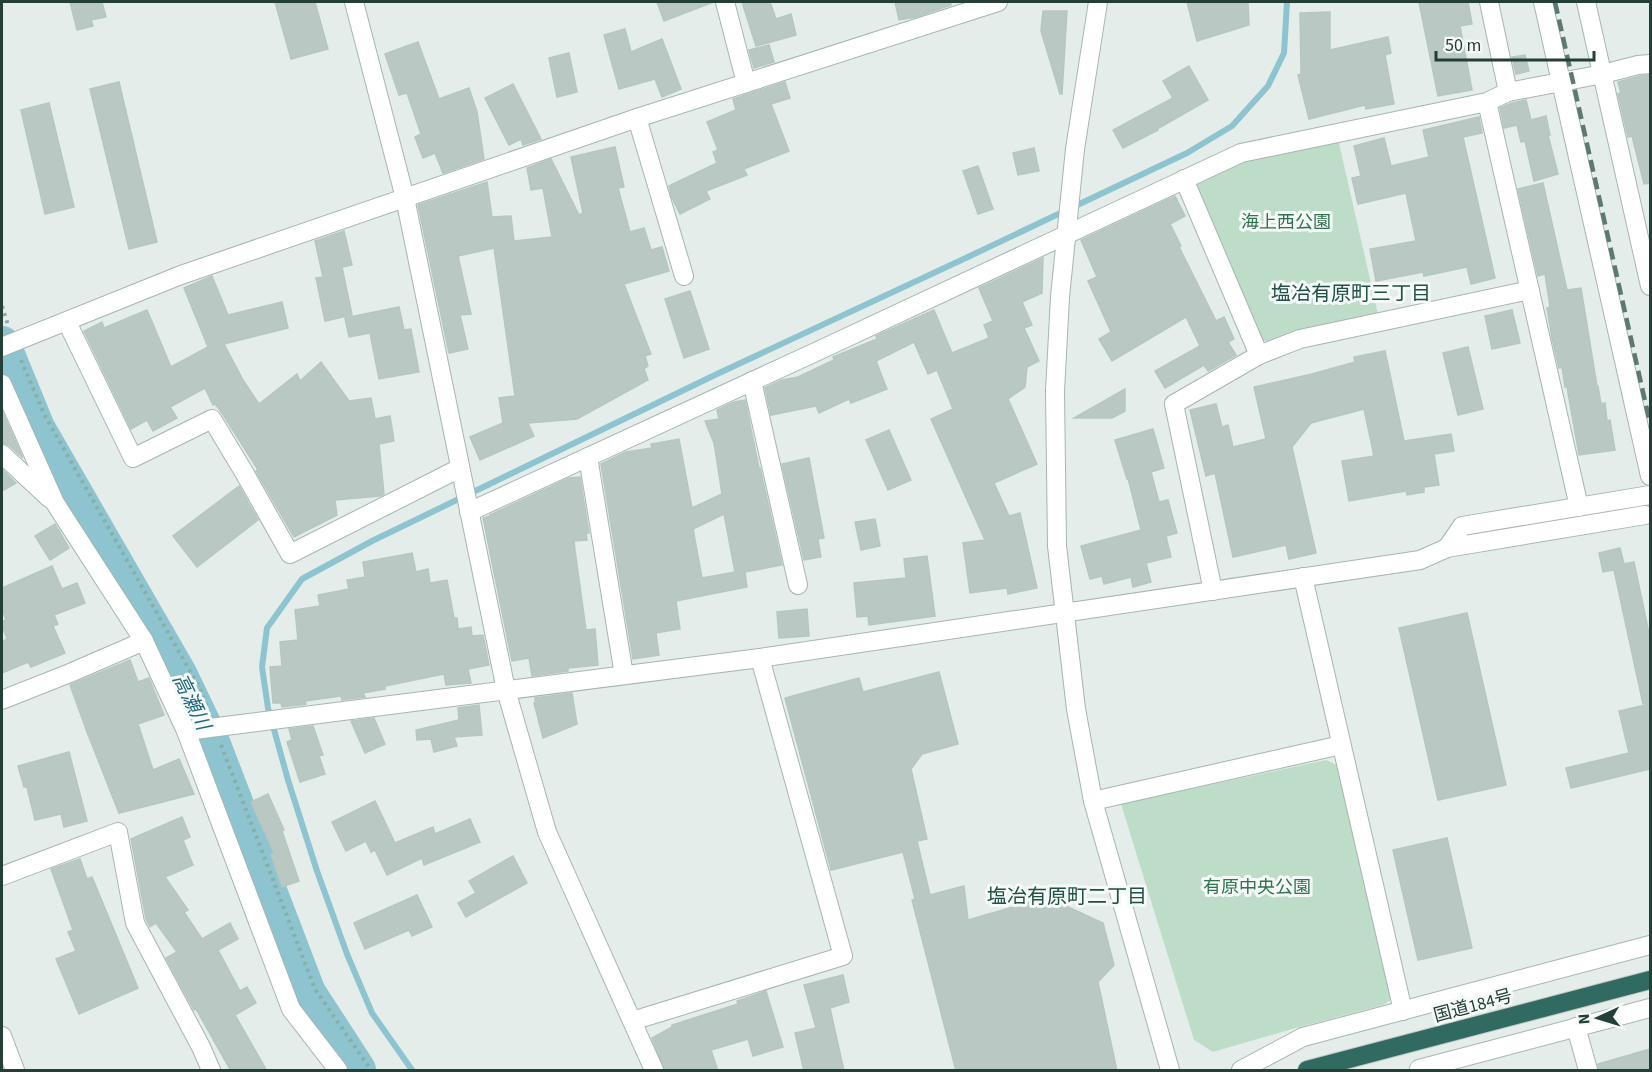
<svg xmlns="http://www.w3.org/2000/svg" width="1652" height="1072" font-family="'Source Sans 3','Noto Sans JP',sans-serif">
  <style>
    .green { fill: #beddc8 }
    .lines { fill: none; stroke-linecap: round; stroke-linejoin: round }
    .stream { stroke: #8ec3d0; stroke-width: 6 }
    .river { stroke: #8ec3d0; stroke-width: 38 }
    .building { fill: #b9c8c2; stroke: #b6c7c1; stroke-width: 1.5; fill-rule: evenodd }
    .minor-casing { stroke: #a7b5b0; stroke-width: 20 }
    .highway-casing { stroke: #c2c9c7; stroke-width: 20 }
    .path { stroke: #85b0a4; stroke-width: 4; stroke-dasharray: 3 4.5; stroke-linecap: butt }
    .minor { stroke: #fff; stroke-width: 18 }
    .highway { stroke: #306a60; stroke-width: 18 }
    .rail { stroke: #5e7973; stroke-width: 4.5; stroke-dasharray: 12 6; stroke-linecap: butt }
    .labels { text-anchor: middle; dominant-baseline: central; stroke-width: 6; stroke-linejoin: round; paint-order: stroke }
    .park-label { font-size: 18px; fill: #2f744d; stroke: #f5f9f7 }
    .street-label { font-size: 18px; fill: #243e38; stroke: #f5f9f7 }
    .neighbourhood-label { font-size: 20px; fill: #205046; stroke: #f5f9f7 }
    .water-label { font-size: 20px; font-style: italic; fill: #1f6679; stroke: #f5f9f7 }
  </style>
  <rect width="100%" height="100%" fill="#e4ede9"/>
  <g class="green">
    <polygon points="1338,139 1378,314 1300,330 1268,342 1260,339 1195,187 1200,178 1242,158"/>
    <polygon points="1326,760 1337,765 1392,999 1383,1005 1292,1029 1213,1052 1194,1040 1121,804"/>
  </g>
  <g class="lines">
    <polyline class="stream" points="412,1070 372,1013 347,954 317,871 288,780 268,708 262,667 267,628 302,579 372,541 717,374 970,256 1187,153 1232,126 1268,86 1284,53 1287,2"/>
    <polyline class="river" points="2,345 36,428 178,674 212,745 307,993 357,1070"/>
  </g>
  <g class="building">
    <polygon points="70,2 102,2 106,17 91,20 93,26 77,30"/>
    <polygon points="275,2 315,2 328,49 291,59"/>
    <polygon points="657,2 710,2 711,3 664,21"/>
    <polygon points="742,2 770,2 776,19 791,14 796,35 756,46"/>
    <polygon points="895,2 951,2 951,5 916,17 899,20"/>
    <polygon points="1187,2 1248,2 1249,25 1197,41"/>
    <polygon points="1419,2 1468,2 1472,24 1460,26 1472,90 1438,96"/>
    <polygon points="1043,11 1067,11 1062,94 1060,94 1041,31"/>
    <polygon points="1330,12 1330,50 1388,37 1391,53 1385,55 1394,104 1366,109 1365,105 1309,119 1298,75 1301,74 1300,13"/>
    <polygon points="625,29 631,52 662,39 681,89 662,97 655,79 619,89 604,35"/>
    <polygon points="418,42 439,99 469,88 477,112 484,159 443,173 435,153 423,158 415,137 421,134 407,93 399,95 385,54"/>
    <polygon points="769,45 774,62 754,68 749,50"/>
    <polygon points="569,53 577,92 557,97 549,58"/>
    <polygon points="1525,55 1529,71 1516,74 1512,57"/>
    <polygon points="1189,66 1208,100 1157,129 1158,130 1123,148 1113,130 1173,98 1163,81"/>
    <polygon points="1650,75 1650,183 1644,184 1632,136 1628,137 1618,94 1621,93 1618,82 1640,76"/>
    <polygon points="119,82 157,242 129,249 90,89"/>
    <polygon points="785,82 790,98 771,104 789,151 744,169 747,175 706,191 710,199 680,214 672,198 669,186 717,163 713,152 718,150 707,122 736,110 733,99"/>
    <polygon points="513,84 541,139 523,145 521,139 509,145 485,98"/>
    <polygon points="1526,100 1531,120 1546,116 1550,135 1548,135 1558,174 1534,181 1525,141 1521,142 1517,125 1504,128 1500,108 1512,103"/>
    <polygon points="49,103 74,207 45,214 21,110"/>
    <polygon points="1479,117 1482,133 1463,137 1495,278 1471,284 1467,267 1424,276 1423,272 1376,281 1370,249 1416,241 1406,193 1358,204 1352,178 1361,176 1354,146 1384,138 1391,166 1429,157 1423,130"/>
    <polygon points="615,147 624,187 618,188 630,232 644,228 651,250 662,247 669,271 624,284 651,354 645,356 648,366 644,369 648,380 577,419 528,423 534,436 480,460 470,437 503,423 499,398 515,396 494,248 458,256 471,314 460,315 468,349 449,353 418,205 487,182 492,217 511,216 514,241 552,237 543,188 531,190 527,168 551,159 579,215 583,213 571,157"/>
    <polygon points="1034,148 1039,171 1018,175 1013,153"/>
    <polygon points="978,166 993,209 978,214 963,171"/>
    <polygon points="1543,183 1567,290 1581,288 1597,386 1598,386 1601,404 1605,403 1607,421 1610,420 1615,450 1579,455 1567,387 1565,387 1562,367 1559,368 1552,338 1547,308 1550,307 1545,274 1538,276 1518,189"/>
    <polygon points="1175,196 1185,216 1170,224 1181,246 1179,247 1216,321 1224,317 1234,339 1228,342 1236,355 1208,371 1204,365 1165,388 1155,371 1200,346 1186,317 1112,361 1099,339 1111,332 1088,281 1097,277 1081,240"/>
    <polygon points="344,231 352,265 342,267 352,315 325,321 316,278 323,277 315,241"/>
    <polygon points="1043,258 1042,293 1022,302 1032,325 1024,328 1039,361 1027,367 1025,387 1008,399 1037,464 994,483 1009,516 1020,513 1037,588 1008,594 1007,588 970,593 963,543 985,540 931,419 953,409 937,370 928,374 914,342 876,361 887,389 851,403 849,399 819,413 816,406 771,415 765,388 782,380 798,377 834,360 833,357 877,339 876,336 934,310 952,353 989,338 984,325 993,321 979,288"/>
    <polygon points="212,276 228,315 282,302 288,328 224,344 243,380 259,404 297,374 300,381 321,362 349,401 371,398 375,419 390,416 394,441 379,444 384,494 380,496 335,500 337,515 294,537 256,471 258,470 222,413 215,404 213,405 205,388 170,407 177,418 153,431 147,420 131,429 84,331 102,322 104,328 147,310 171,367 208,347 184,288"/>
    <polygon points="690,291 709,349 684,358 665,299"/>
    <polygon points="399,307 404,330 411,329 419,372 379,379 370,333 349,337 345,318"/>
    <polygon points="1512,310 1520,343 1492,349 1485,316"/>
    <polygon points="1468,347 1483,409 1458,415 1443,353"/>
    <polygon points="1385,351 1404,441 1451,434 1454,451 1434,454 1439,485 1424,487 1424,492 1407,495 1406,491 1349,501 1342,461 1374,456 1364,409 1311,423 1292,447 1316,553 1289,559 1286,545 1233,557 1215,473 1206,476 1190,410 1216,404 1222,427 1228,425 1233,447 1266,439 1254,387 1312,374 1355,362 1354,357"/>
    <polygon points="1125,389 1125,411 1112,418 1074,418"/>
    <path d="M745,400L759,468H760L782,565L745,572L747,587L676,601L680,629L656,633L659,655L633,659L601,464L626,452L652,448L651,444L679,439L692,508L722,494L714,443L705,421L719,419L717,410L734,402ZM724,514L735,572L702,578L693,529Z"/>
    <polygon points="2,411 23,458 9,445 2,443"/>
    <polygon points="1153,429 1164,468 1151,472 1159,502 1168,500 1177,533 1166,536 1171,557 1146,563 1151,582 1133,587 1131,577 1104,584 1102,576 1090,579 1081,546 1141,530 1128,478 1127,479 1115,440"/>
    <polygon points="889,430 911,480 888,490 866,440"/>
    <polygon points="809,458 824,538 818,539 821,557 804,560 782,464"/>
    <polygon points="2,469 16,483 2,491"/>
    <polygon points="580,477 589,533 586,533 587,540 574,541 575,550 586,630 595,629 598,665 568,668 568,671 532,676 529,658 512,661 483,518 490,516 490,515 569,478"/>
    <polygon points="239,486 258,520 197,567 173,536"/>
    <polygon points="875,519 880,546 861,550 855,522"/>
    <polygon points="55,524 69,548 50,560 35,536"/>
    <polygon points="1620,548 1624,564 1634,562 1650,638 1650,703 1643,704 1614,570 1603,572 1599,553"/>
    <polygon points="412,553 416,572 428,569 430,583 447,580 454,618 457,618 458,629 471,627 472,636 483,635 489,665 468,669 471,683 446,685 444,674 385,686 385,689 363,693 365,697 342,700 341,696 305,701 306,704 282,707 281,703 273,703 270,667 282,666 280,642 298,640 295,610 320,606 318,595 349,589 347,580 365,577 363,562"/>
    <polygon points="927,556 935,616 869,625 868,616 857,617 854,583 906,578 904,559"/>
    <polygon points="52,566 62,589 77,583 85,603 54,615 58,624 53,626 65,653 31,667 28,662 2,673 2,642 7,639 2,625 2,622 6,620 2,609 2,588"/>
    <polygon points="807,609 809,636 779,638 777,612"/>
    <polygon points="1467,613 1506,785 1438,800 1399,628"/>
    <polygon points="130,660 138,682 149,678 164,715 138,724 153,770 179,759 194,794 119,813 87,732 70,685"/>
    <polygon points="939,672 958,744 922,754 911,769 927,839 917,841 930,895 964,886 968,920 1065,892 1068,907 1103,923 1114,965 1098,982 1117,1071 956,1071 912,900 915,899 903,852 831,870 785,698 859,678 863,692"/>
    <polygon points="572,693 577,724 543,738 534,703 535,702 535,698"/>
    <polygon points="1650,704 1650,769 1571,788 1566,768 1629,753 1619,711"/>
    <polygon points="479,705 482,735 454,737 457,746 434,752 431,739 417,740 416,730 459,720 458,708"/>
    <polygon points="374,718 385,744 365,753 351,721"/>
    <polygon points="313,726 323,755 319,756 325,774 300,782 287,742 292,740 289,729"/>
    <polygon points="69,752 87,821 64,827 61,814 35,820 27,787 24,787 18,766"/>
    <polygon points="268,794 284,830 282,831 299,881 282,887 271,854 274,853 251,802"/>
    <polygon points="375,801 395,843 433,827 435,834 470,819 480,842 424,865 422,858 387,875 375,850 371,852 366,841 346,851 332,822"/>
    <polygon points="182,817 190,837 183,840 193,865 165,877 188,910 184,912 202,939 230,923 238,939 218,950 240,991 247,987 256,1003 235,1015 267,1071 231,1071 196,1009 194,1010 166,958 177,952 156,923 150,927 146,919 131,839"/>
    <polygon points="1447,838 1472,948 1418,960 1393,850"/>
    <polygon points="513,856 527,883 466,917 458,903 476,893 469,881"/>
    <polygon points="80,859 87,879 92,877 138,988 79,1014 56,959 76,951 68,932 73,930 51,869"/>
    <polygon points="417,895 432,927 412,936 409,930 365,949 354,923"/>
    <polygon points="843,975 849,1002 830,1008 844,1071 804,1071 795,1033 816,1028 804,985"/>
    <polygon points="766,991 783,1047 753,1056 748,1039 711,1050 718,1071 665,1071 652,1038 672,1027 672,1025 738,1004 737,1001"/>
    <polygon points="1650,1049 1650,1071 1599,1071 1598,1064"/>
  </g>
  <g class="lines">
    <g class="minor-casing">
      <g id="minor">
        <polyline points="354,2 405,198 506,690 547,832 654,1070"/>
        <polyline points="725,2 746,83"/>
        <polyline points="1098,2 1075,149 1060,297 1055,391 1057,546 1076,709 1093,801 1170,1070"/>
        <polyline points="1489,2 1508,92"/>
        <polyline points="1543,2 1650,476"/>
        <polyline points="1586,2 1650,286"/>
        <polyline points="1487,102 1579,507"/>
        <polyline points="637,118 684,276"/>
        <polyline points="1184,179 1259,355"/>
        <polyline points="67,322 133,458 212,419 245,474 290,554 460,468"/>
        <polyline points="2,347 181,275 637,118 998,2"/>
        <polyline points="752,381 798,585"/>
        <polyline points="2,384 55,503 144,641 186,731 291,1009 338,1070"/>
        <polyline points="2,454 49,498"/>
        <polyline points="588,457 624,675"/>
        <polyline points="469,512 820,350 1241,153 1487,102 1508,92 1603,74 1638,65 1650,64"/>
        <polyline points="1447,548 1462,526 1650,495"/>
        <polyline points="1303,577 1403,1011"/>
        <polyline points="1213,591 1174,404 1259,355 1300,339 1530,290"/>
        <polyline points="2,700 70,673 144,641"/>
        <polyline points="186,731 760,658 1420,560 1447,548 1645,515"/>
        <polyline points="1093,801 1341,745"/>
        <polyline points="2,876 118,832 135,923 201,1047 211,1070"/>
        <polyline points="632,1021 843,956 760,658"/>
        <polyline points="1576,1027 1588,1070"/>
        <polyline points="2,1036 15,1070"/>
        <polyline points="1241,1070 1303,1037 1650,945"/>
        <polyline points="1419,1070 1419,1069 1650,1008"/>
      </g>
    </g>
    <g class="highway-casing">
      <polyline id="highway" points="1307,1070 1650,980"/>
    </g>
    <g class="path">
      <polyline points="2,306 8,325"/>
      <polyline points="21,360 44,414 200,689 208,710"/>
      <polyline points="221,745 315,989 371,1070"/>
    </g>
    <use href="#minor" class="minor"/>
    <use href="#highway" class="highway"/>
    <polyline class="rail" points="1555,2 1650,423"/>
  </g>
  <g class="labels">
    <g class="park-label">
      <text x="1286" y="222">海上西公園</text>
      <text x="1257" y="887">有原中央公園</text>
    </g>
    <g class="street-label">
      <text transform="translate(1473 1006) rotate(-15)">国道184号</text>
    </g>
    <g class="neighbourhood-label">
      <text x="1351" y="294">塩冶有原町三丁目</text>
      <text x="1067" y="897">塩冶有原町二丁目</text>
    </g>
    <g class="water-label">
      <text transform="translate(191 702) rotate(64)">高瀬川</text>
    </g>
  </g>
  <rect width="1652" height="1072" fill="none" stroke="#243e38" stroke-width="6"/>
  <g transform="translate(1598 1018) rotate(266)" stroke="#f5f9f7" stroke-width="4.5" paint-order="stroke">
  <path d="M0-4.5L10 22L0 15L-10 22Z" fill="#243e38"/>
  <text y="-9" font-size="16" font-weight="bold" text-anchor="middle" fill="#243e38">N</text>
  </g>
  <path d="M1436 51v9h158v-9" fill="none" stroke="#243e38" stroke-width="3"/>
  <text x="1445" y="51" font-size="18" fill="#243e38" stroke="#f5f9f7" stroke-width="4.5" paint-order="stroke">50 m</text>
</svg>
